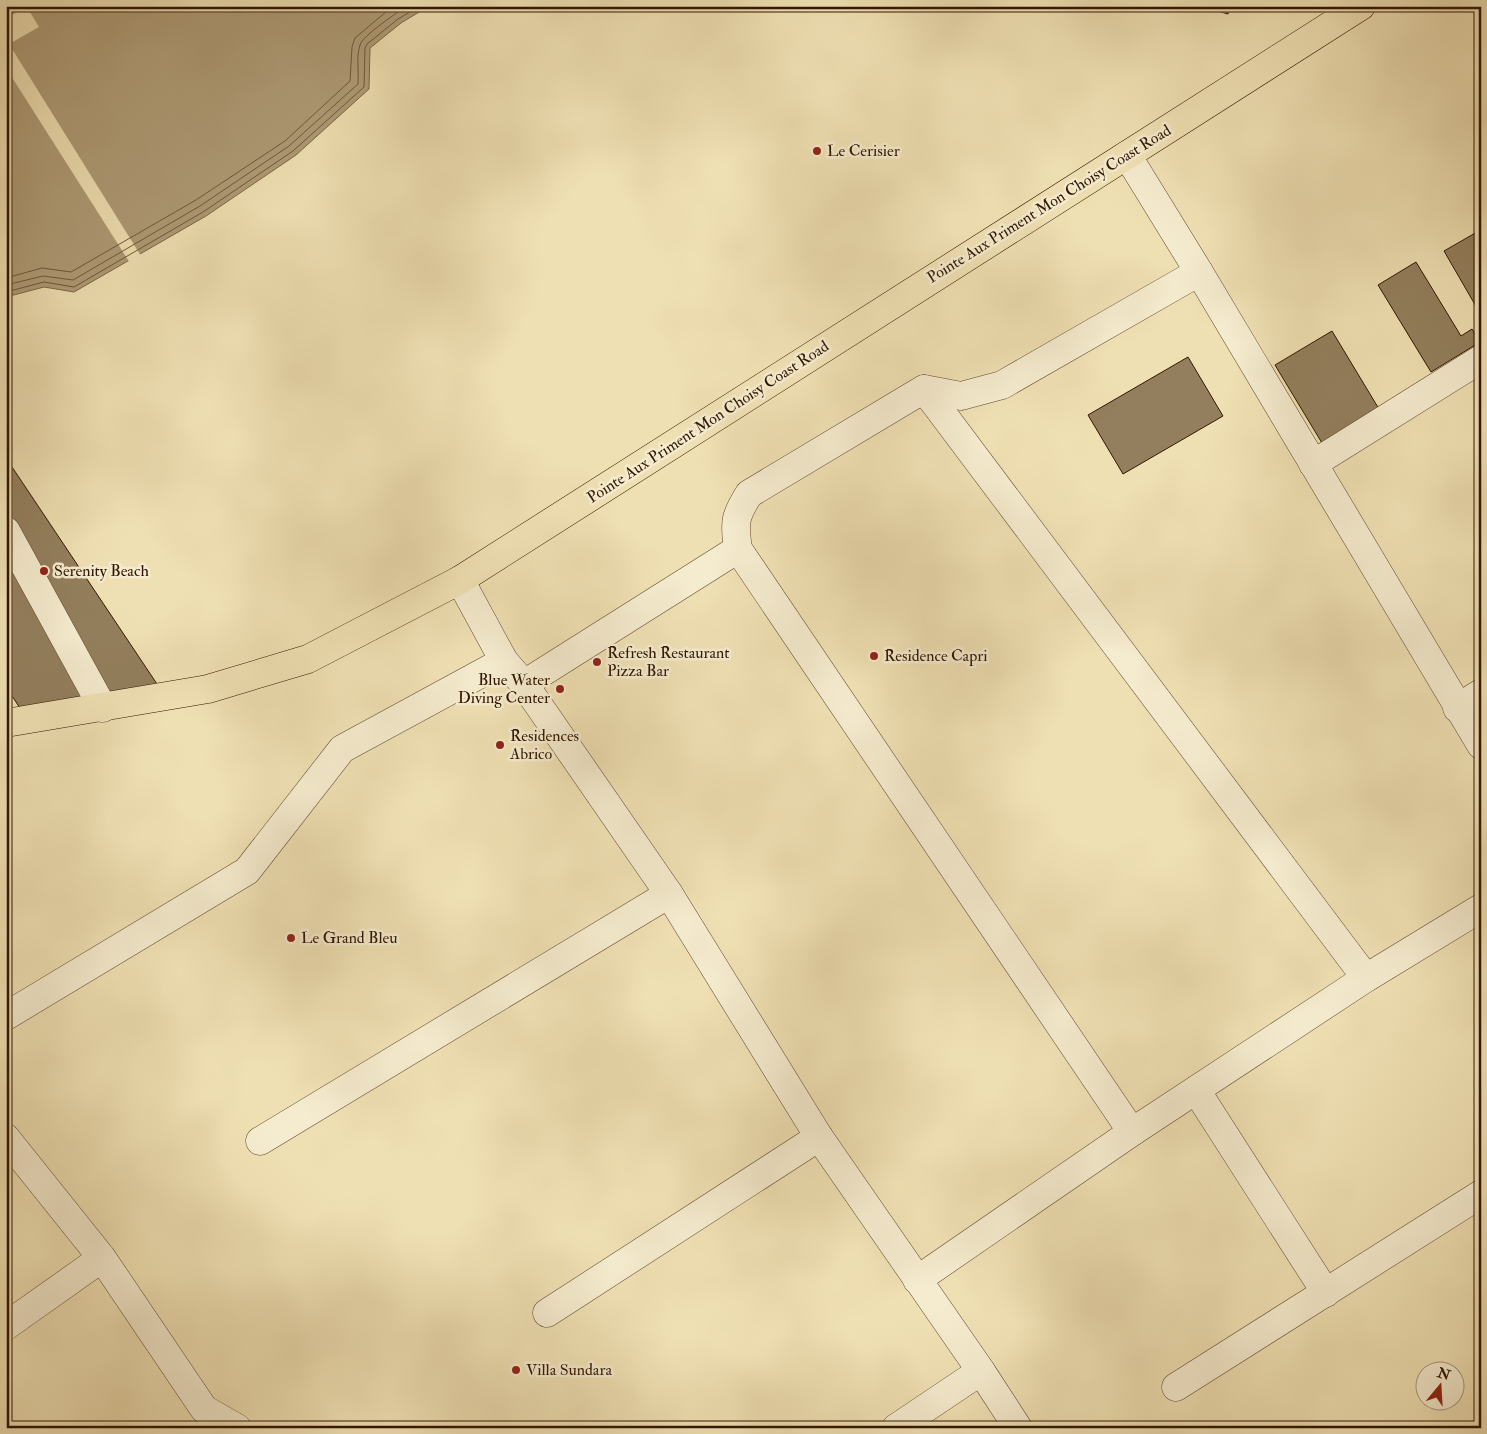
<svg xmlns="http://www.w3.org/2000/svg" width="1487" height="1434" font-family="'IM FELL Double Pica',serif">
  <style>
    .water { fill: #ae9b76; stroke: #7c6647 }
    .pier { fill: #efe0b3 }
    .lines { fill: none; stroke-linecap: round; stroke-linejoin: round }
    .shore { stroke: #6f583b; stroke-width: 1 }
    .building { fill: #937f5d; stroke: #301600 }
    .minor-casing { stroke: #60482d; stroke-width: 29 }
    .major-casing { stroke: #301600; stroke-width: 29 }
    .minor { stroke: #f5ebce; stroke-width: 28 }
    .major { stroke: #efe0b3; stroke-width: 28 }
    .poi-dot { fill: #8f2418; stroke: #f5ebce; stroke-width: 2 }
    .labels { text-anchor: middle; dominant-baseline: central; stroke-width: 5; stroke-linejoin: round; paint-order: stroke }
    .poi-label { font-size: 16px; fill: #301600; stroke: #f5ebce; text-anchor: start }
    .street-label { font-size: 16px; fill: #301600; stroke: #f5ebce }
  </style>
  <rect width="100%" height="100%" fill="#efe0b3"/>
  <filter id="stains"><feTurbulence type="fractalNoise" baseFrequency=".004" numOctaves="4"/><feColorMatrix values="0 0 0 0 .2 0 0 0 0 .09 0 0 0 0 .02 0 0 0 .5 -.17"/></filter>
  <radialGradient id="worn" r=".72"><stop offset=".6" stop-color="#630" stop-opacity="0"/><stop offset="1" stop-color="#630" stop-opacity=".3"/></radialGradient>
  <polygon class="water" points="6,6 429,6 401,23 370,48 369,89 296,155 206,216 74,292 44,287 6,297"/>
  <polygon class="pier" points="27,7 39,27 9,44 141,256 130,263 6,68 6,18"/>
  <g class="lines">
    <g class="shore">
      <polyline points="6,278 42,268 71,272 196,200 285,141 350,81 352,47 355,38 393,6"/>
      <path d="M6,285L43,276L73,280L200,206L289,146L358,84C359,72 356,57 360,45C362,36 398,12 407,6"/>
      <polyline points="6,292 44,282 74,287 203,212 293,151 364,87 365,48 367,44 398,19 420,6"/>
    </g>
  </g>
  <g class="building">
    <polygon points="1201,6 1230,6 1228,14"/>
    <polygon points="1477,232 1481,239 1481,315 1444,251"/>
    <polygon points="1416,262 1461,336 1472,329 1480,342 1431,372 1378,285"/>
    <polygon points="1332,331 1382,414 1325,448 1275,365"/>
    <polygon points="1188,357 1223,416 1123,474 1088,415"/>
    <polygon points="6,458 157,684 22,711 6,687"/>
  </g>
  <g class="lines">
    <g class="minor-casing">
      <g id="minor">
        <polyline points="1127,155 1199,272 1481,745"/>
        <polyline points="924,389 1366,978"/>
        <polyline points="1313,464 1481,359"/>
        <polyline points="6,531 103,708"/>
        <polyline points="460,580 504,661 524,684 669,894 819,1137 981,1371 1018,1428"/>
        <polyline points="524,684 738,549"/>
        <polyline points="1457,708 1481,693"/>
        <polyline points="6,1016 247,871 342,749 504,661"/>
        <polyline points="1196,1090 1326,1293"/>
        <path d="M1132,1132L738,549C734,522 735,516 749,494L924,389L961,396L1002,385L1199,272"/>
        <polyline points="6,1138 102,1258 204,1409 237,1428"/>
        <polyline points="260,1141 669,894"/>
        <polyline points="917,1280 1132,1132 1366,978 1481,908"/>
        <polyline points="547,1313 819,1137"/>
        <polyline points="6,1326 102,1258"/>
        <polyline points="1176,1387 1481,1194"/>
        <polyline points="896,1428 981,1371"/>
      </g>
    </g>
    <g class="major-casing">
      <polyline id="major" points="6,723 208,689 308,659 460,580 1361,6"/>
    </g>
    <use href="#minor" class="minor"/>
    <use href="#major" class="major"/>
  </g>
  <g class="poi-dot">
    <circle cx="817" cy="151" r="5"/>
    <circle cx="44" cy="571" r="5"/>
    <circle cx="874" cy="656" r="5"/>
    <circle cx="597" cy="662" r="5"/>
    <circle cx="560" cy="689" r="5"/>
    <circle cx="500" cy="745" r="5"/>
    <circle cx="291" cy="938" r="5"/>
    <circle cx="516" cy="1370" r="5"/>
  </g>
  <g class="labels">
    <g class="poi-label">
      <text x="827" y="151">Le Cerisier</text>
      <text x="54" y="571">Serenity Beach</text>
      <text x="607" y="653">Refresh Restaurant<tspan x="607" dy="18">Pizza Bar</tspan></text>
      <text x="884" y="656">Residence Capri</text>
      <text x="550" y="680" text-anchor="end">Blue Water<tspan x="550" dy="18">Diving Center</tspan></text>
      <text x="510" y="736">Residences<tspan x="510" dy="18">Abrico</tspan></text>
      <text x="301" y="938">Le Grand Bleu</text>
      <text x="526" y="1370">Villa Sundara</text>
    </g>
    <g class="street-label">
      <text transform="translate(1049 204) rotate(-32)">Pointe Aux Priment Mon Choisy Coast Road</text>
      <text transform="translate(708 422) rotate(-33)">Pointe Aux Priment Mon Choisy Coast Road</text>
    </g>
  </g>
  <rect width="1487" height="1434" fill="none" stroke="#efe0b3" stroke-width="25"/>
  <rect x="8" y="8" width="1472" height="1419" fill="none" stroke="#301600" stroke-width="2.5"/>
  <rect x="12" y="12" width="1462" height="1409" fill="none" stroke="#301600"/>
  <g transform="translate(1440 1386) rotate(18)"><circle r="24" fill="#f5ebce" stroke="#a6967c"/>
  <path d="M0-4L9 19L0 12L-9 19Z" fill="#8f2418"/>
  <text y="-8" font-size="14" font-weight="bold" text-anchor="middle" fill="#301600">N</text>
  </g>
  <rect width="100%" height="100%" filter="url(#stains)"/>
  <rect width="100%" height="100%" fill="url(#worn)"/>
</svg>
